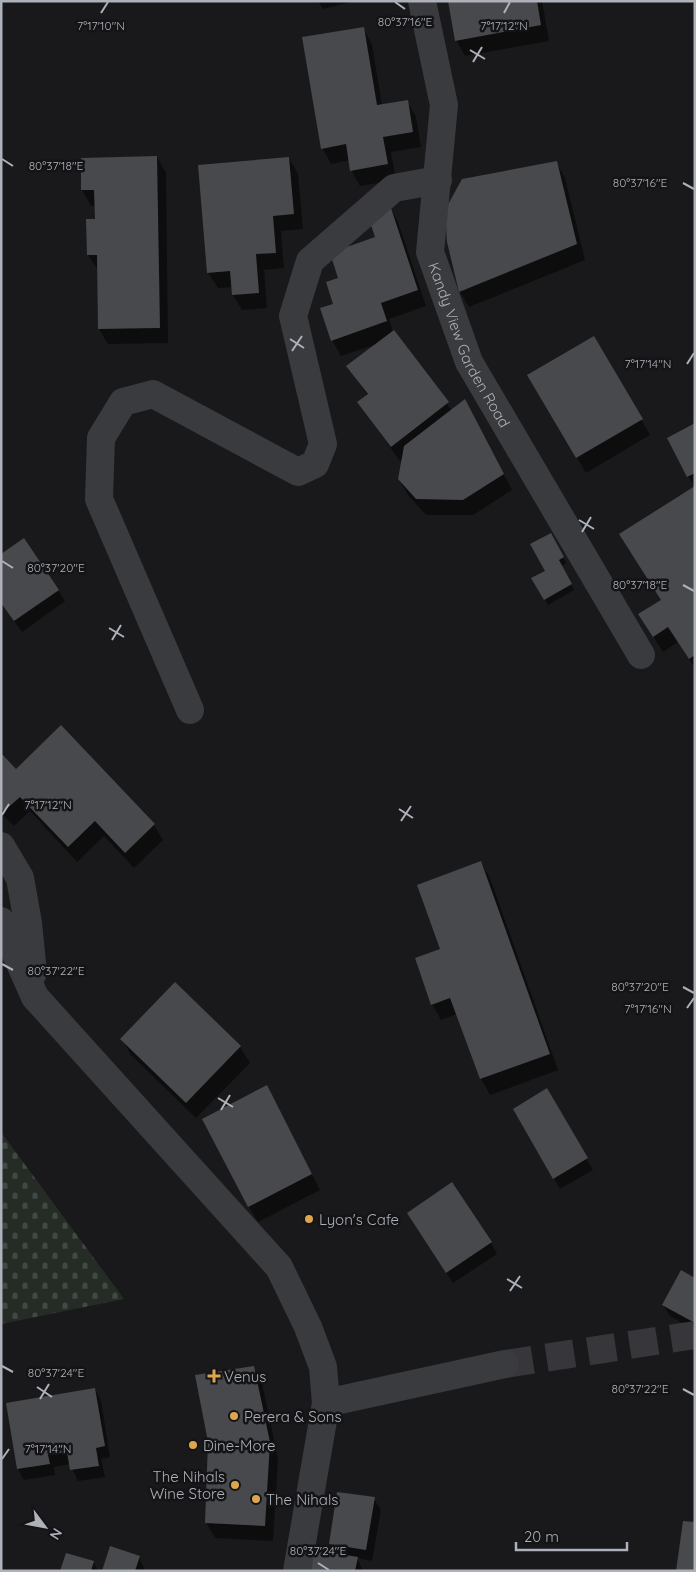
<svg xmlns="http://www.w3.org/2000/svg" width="696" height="1572" font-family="Quicksand,sans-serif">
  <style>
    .cemetery { fill: url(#cemetery-stones) }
    .shadow { fill: #0007 }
    .building { fill: #48494d }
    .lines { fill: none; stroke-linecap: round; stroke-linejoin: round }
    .minor-tunnel { stroke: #37373b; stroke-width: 28; stroke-dasharray: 28 14; stroke-linecap: butt }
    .minor { stroke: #3a3b3f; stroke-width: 28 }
    .ticks { fill: none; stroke: #adb1b9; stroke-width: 2 }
    .poi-dot { fill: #dda54e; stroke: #141416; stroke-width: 2 }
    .labels { text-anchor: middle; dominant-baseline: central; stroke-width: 5; stroke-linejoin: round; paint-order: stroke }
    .street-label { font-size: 15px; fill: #adb1b9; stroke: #141416 }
    .poi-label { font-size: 15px; fill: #adb1b9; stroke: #141416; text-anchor: start }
    .ticks-label { font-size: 12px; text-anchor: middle; fill: #adb1b9; stroke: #141416; stroke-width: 5; stroke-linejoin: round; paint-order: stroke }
  </style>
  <defs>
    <pattern id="cemetery-stones" width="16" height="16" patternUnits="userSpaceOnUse" patternTransform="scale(1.25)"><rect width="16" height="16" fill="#252c26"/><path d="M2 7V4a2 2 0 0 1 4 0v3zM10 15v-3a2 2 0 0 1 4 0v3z" fill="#424843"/></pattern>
  </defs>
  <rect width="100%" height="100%" fill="#19191b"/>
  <polygon class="cemetery" points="1,1132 124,1299 1,1324"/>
  <g class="shadow">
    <polygon points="318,1 355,1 323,9"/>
    <polygon points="449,1 542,1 549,41 465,56 456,40"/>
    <polygon points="363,29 372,44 382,105 407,101 416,117 421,147 391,152 396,180 360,186 351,170 350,160 331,164 322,148"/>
    <polygon points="157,157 166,173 168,343 108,344 99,329 98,270 88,255 96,220 96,206 91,206 82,190 82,159"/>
    <polygon points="289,158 298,174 303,229 281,231 284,268 264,270 267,308 242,310 233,295 233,287 218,288 208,273"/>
    <polygon points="556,162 565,178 585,260 469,307 460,292 449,241"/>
    <polygon points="389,206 398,222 426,306 389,319 393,331 452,411 473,417 512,490 473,515 426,515 408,495 399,479 402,464 359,403 368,396 348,366 377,344 341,356 332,340 335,305 340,278 377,238"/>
    <polygon points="594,337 650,435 586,473 529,376"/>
    <polygon points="695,425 695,487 688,476"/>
    <polygon points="695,487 695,668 678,642 663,652 649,630 662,600"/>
    <polygon points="550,534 566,563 561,566 574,590 548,605 533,578 546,571"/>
    <polygon points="58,590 65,601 22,632 1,602"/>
    <polygon points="1,755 16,770 154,825 163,840 134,868 104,836 77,862 30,811 14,826 1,813"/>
    <polygon points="481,863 490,878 558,1070 490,1095 481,1079 457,1014 441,1020 432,1004 442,950"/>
    <polygon points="175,984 240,1047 250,1063 196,1118 131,1055 122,1039"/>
    <polygon points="547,1090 593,1170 560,1189 514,1109"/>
    <polygon points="275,1102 320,1190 258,1222 249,1207"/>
    <polygon points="415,1225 491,1243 497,1254 453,1283"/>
    <polygon points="695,1279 695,1330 670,1316 663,1305"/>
    <polygon points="253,1367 262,1383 278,1459 273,1541 215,1538 206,1522"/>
    <polygon points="95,1389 101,1401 110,1457 101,1459 105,1477 78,1481 70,1464 54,1467 55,1475 24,1480 18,1469"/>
    <polygon points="374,1499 381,1510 372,1561 357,1558 363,1571 308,1571 336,1554 330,1544"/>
    <polygon points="139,1557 145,1571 103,1571"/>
    <polygon points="93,1562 98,1571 61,1571"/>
  </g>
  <g class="building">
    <polygon points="448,1 537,1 541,25 455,41"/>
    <polygon points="364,27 377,105 408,100 413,132 383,137 388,164 350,171 346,144 321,149 302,37"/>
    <polygon points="157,156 160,328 98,329 97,255 87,255 86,219 95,219 94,190 81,190 81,158"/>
    <polygon points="289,157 294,214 273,216 276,253 256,254 259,293 232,295 230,271 207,273 198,165"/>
    <polygon points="557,161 577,244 459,292 447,242 445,210 462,179"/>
    <polygon points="390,205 418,290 381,303 387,321 331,341 320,308 333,304 326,282 338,278 330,253 375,237 367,213"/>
    <polygon points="394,330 449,402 391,447 357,402 368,394 346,366"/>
    <polygon points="594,336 643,419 576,458 527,375"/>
    <polygon points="465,399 504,474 463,500 416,499 398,479 404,446"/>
    <polygon points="695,423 695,473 687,477 667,438"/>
    <polygon points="695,486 695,655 689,659 668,627 653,637 638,614 661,600 619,534"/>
    <polygon points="551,533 564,557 559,560 572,584 544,600 531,578 545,571 530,544"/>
    <polygon points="24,538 59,590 14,621 1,603 1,554"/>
    <polygon points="61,725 155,824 125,853 95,821 68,847 20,797 4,811 1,808 1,753 16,769"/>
    <polygon points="481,861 550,1054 480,1079 450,998 431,1005 415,958 440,949 417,885"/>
    <polygon points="175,982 241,1046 186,1103 120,1039"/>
    <polygon points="267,1085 312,1174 248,1207 202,1119"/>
    <polygon points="547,1088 588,1158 553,1179 513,1109"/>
    <polygon points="452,1182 492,1242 446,1273 407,1213"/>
    <polygon points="681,1270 695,1278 695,1323 662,1305"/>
    <polygon points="254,1366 270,1442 265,1526 205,1523 208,1442 195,1375"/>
    <polygon points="95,1388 105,1446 96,1448 99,1466 70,1470 67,1452 48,1455 50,1464 17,1469 6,1403"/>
    <polygon points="337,1492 375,1497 366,1550 329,1544"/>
    <polygon points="683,1521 695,1522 695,1571 676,1571"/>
    <polygon points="110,1546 140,1556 135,1571 102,1571"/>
    <polygon points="311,1549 358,1557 355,1571 307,1571"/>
    <polygon points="66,1553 94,1561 91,1571 60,1571"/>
  </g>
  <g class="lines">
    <polyline class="minor-tunnel" points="505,1364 695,1335"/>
    <g class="minor">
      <path id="s1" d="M422,1L444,105L430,252L469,362L641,655"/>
      <polyline points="190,710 99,499 101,438 123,402 153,394 298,472 315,464 323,444 293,316 310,261 394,188 438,180"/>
      <polyline points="1,846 20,878 28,923 33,973"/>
      <polyline points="1,921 35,997 279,1267 308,1327 323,1367 326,1403"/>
      <polyline points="297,1571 326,1403 505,1364"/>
    </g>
  </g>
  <path class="ticks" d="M395,2L405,9M101,13L108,2M504,13L510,2M470,50L485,59M473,62L482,47M2,159L13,166M683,183L694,189M290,339L304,348M292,351L302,336M687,364L694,353M579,520L594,529M582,532L591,517M2,561L13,568M683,585L694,591M109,628L124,637M112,640L121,625M399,809L413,818M2,815L9,804M401,821L411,806M2,964L13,970M683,987L694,993M687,1008L694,998M218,1098L233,1107M221,1110L230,1095M507,1279L522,1288M510,1291L520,1276M2,1366L13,1372M37,1387L52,1397M683,1389L694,1395M40,1399L49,1384M2,1459L9,1449M318,1563L329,1570"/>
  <g class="poi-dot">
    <circle cx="309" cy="1219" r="5"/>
    <path d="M211.5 1368.5h5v5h5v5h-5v5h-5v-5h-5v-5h5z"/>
    <circle cx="234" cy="1416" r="5"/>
    <circle cx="193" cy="1445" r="5"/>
    <circle cx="235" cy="1485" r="5"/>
    <circle cx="256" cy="1499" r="5"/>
  </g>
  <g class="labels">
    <g class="street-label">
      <text stroke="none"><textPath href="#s1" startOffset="355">Kandy View Garden Road</textPath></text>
    </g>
    <g class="poi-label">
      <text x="319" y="1219">Lyon's Cafe</text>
      <text x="224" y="1376">Venus</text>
      <text x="244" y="1416">Perera &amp; Sons</text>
      <text x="203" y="1445">Dine-More</text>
      <text x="225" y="1476" text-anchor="end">The Nihals<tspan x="225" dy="17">Wine Store</tspan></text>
      <text x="266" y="1499">The Nihals</text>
    </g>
  </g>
  <g class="ticks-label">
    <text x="405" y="26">80°37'16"E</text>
    <text x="101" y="30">7°17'10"N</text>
    <text x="504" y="30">7°17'12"N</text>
    <text x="56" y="170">80°37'18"E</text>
    <text x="640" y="187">80°37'16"E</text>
    <text x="648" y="368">7°17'14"N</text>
    <text x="56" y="572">80°37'20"E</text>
    <text x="640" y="589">80°37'18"E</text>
    <text x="48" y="809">7°17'12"N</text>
    <text x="56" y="975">80°37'22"E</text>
    <text x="640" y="991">80°37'20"E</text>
    <text x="648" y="1013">7°17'16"N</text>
    <text x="56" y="1377">80°37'24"E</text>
    <text x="640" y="1393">80°37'22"E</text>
    <text x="48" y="1453">7°17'14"N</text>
    <text x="318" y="1555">80°37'24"E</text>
  </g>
  <rect width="696" height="1572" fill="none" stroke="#adb1b9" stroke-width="5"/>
  <g transform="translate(45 1527) rotate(122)" stroke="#141416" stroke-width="4" paint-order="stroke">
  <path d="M0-4L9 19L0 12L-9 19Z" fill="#adb1b9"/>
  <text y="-8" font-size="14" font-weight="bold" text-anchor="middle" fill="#adb1b9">N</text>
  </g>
  <path d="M516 1542v8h111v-8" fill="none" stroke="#adb1b9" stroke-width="2.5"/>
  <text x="524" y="1542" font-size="15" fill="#adb1b9" stroke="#141416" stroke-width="4" paint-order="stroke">20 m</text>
</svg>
